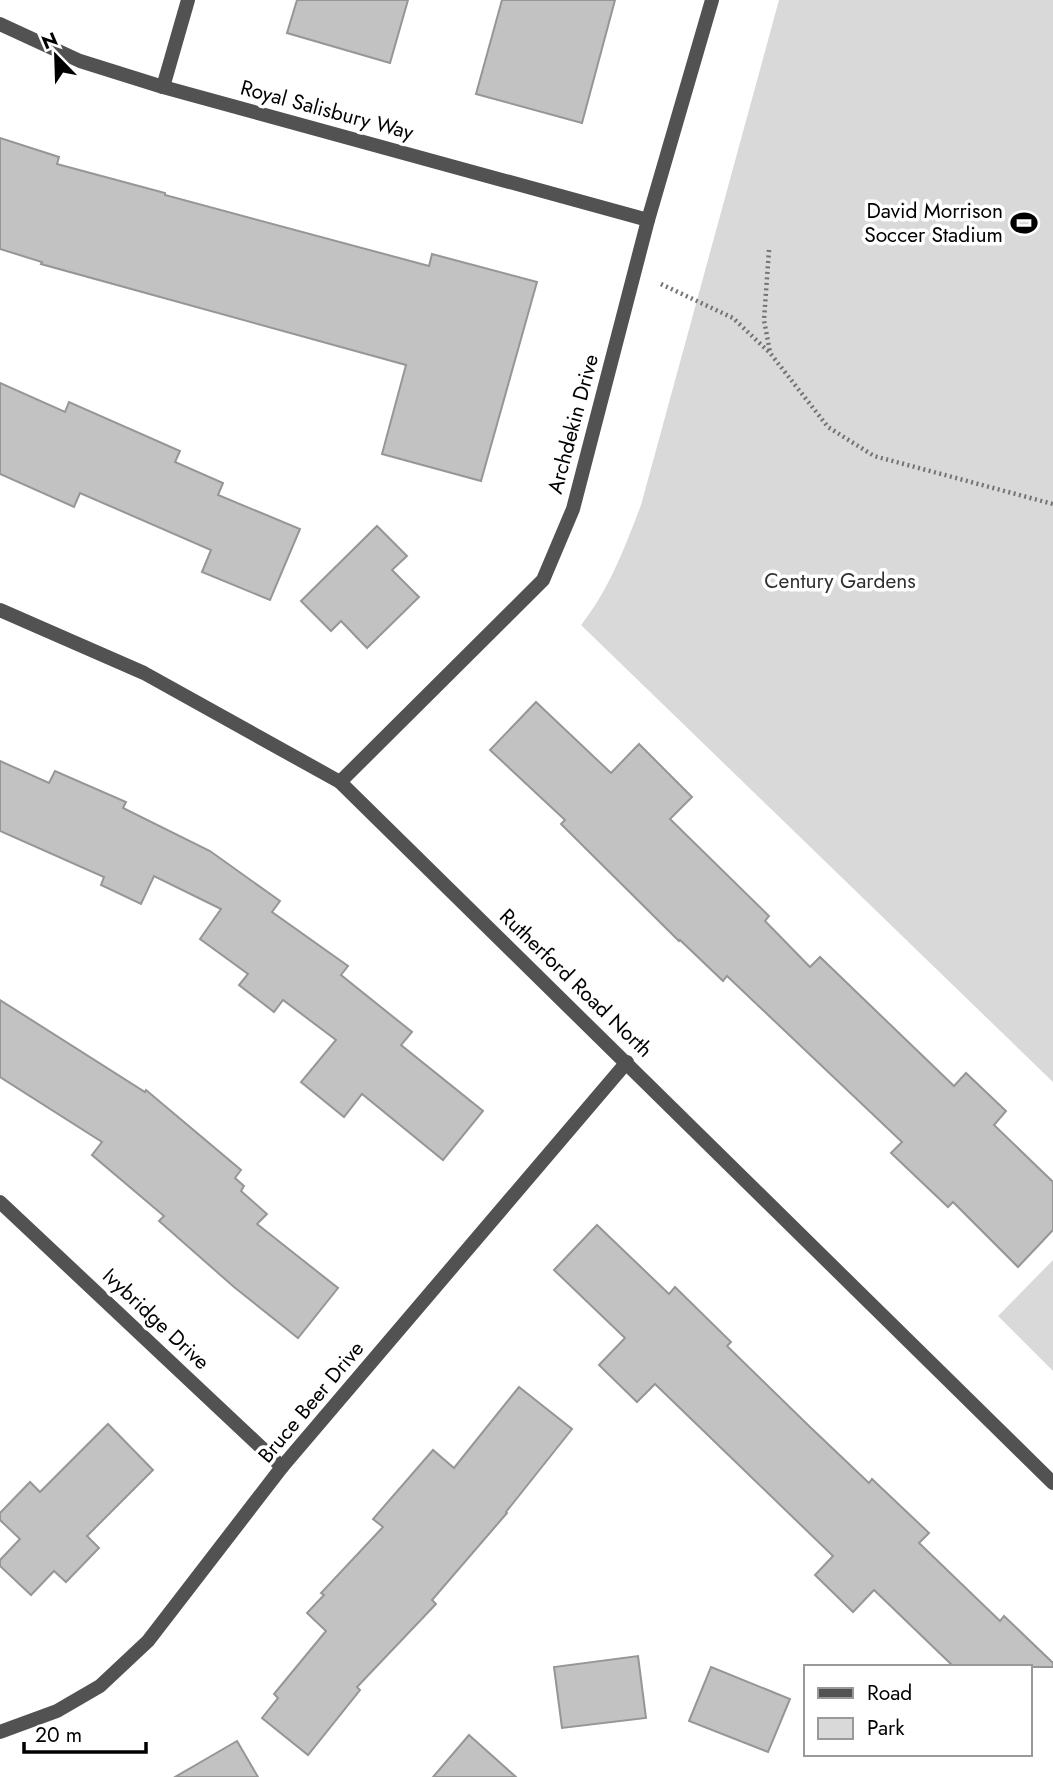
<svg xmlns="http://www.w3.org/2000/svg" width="1053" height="1777" font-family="Jost,sans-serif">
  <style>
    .green { fill: #d9d9d9 }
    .building { fill: #c2c2c2; stroke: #969696; stroke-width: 2 }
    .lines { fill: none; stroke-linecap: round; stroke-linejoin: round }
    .path { stroke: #747474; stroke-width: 4.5; stroke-dasharray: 2 3.5; stroke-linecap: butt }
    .minor { stroke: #525252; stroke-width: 14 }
    .tertiary { stroke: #525252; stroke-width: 14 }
    .labels { text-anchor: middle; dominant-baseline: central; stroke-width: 7; stroke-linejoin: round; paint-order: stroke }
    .street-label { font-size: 21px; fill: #000; stroke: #fff }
    .poi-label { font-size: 21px; fill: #000; stroke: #fff; text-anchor: end }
    .park-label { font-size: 21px; fill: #303030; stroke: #fff }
  </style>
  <rect width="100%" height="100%" fill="#fff"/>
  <g class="green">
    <path d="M779,0H1053V1082L581,625C609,590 625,547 641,505Z"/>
    <polygon points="1053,1260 1053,1371 998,1316"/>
  </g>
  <g class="building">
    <polygon points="297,0 408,0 390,63 287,33"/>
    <polygon points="502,0 615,0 582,123 476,94"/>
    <polygon points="0,138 59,157 57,164 165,193 165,195 429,266 432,254 537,282 481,481 382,454 406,365 41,264 42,262 0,249"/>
    <polygon points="0,383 65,412 69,402 180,451 175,462 223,483 218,495 300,529 270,600 202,572 211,550 80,493 74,507 0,474"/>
    <polygon points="377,526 407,556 392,570 419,597 367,648 341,621 331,631 301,601"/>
    <polygon points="536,702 611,773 639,744 692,797 670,819 769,916 765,921 810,967 820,957 954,1086 966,1073 1006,1111 994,1125 1053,1182 1053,1230 1018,1267 953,1202 948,1207 891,1153 902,1142 727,976 723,981 680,940 679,941 561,824 565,820 490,750"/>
    <polygon points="0,761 49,783 55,771 126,802 123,808 210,851 280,901 272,912 348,966 341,975 412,1032 401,1045 483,1111 443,1160 362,1094 344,1117 301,1082 336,1040 283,1000 274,1012 239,985 248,974 200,939 221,909 154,876 141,904 101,885 104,877 0,831"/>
    <polygon points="0,1000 145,1092 146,1090 241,1170 235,1178 244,1186 241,1191 267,1214 257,1224 338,1288 298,1338 234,1287 159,1221 164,1216 92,1155 102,1142 0,1077"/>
    <polygon points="597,1225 669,1294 675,1287 731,1342 727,1346 809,1426 869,1483 872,1479 929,1533 919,1543 1000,1621 1004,1616 1053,1663 1053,1667 954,1667 874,1590 853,1612 815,1575 833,1556 655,1384 637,1402 599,1365 625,1338 554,1270"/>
    <polygon points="519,1387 572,1429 506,1512 507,1513 432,1600 436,1604 357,1687 360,1690 308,1755 262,1718 278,1698 274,1694 326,1631 307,1613 324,1595 321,1593 383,1527 373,1519 433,1450 454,1468"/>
    <polygon points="108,1424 153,1470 87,1536 99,1548 66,1582 54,1571 31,1595 0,1566 0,1560 20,1539 0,1520 0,1513 30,1482 40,1492"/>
    <polygon points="638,1656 646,1718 562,1728 554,1667"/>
    <polygon points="711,1667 790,1699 768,1752 689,1721"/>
    <polygon points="469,1735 516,1777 433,1777"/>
    <polygon points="237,1741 258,1777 175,1777"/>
  </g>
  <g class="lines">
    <g class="path">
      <polyline points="769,250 764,320 770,352"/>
      <polyline points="661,284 733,318 770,353 828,427 874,456 1053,504"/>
    </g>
    <g class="minor">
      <polyline points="0,24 80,61 163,87 648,220"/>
      <polyline points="163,87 188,0"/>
      <polyline points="340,782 543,580 573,509 648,220 712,0"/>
      <polyline points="0,1202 282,1467"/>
      <polyline points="0,1732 57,1711 100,1686 148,1641 282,1467 627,1062"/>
    </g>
    <polyline class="tertiary" points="0,610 144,673 340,782 1053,1483"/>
  </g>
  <defs>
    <g id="stadium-bare" transform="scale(2.1)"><path d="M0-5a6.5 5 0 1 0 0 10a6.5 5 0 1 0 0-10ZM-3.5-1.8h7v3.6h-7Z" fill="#000" stroke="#fff" stroke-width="2.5" paint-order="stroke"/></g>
  </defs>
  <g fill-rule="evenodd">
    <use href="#stadium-bare" x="1024" y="223"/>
  </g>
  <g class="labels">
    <g class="street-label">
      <text transform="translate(327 110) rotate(15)">Royal Salisbury Way</text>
      <text transform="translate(573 424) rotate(-75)">Archdekin Drive</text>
      <text transform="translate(576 983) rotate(44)">Rutherford Road North</text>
      <text transform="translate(156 1319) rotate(43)">Ivybridge Drive</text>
      <text transform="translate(311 1402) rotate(-50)">Bruce Beer Drive</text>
    </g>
    <g class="poi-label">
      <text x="1003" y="211">David Morrison<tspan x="1003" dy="24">Soccer Stadium</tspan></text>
    </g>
    <g class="park-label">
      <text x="840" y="581">Century Gardens</text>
    </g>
  </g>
  <rect x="804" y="1665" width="228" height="91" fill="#ffffff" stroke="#999999" stroke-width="2"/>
  <rect x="818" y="1688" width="35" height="10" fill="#525252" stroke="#999999" stroke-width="2"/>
  <text x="867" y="1700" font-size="21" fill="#000000">Road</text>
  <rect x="818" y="1718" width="35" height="21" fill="#d9d9d9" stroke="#999999" stroke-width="2"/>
  <text x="867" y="1735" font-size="21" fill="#000000">Park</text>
  <g transform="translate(56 56) rotate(337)" stroke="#ffffff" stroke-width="5" paint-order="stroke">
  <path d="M0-5L12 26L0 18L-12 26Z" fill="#000000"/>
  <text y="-10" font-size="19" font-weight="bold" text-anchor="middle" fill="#000000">N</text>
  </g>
  <path d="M24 1742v10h122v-10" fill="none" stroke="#000000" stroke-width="3.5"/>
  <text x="35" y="1742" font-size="21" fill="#000000" stroke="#ffffff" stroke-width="5" paint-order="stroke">20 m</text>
</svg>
